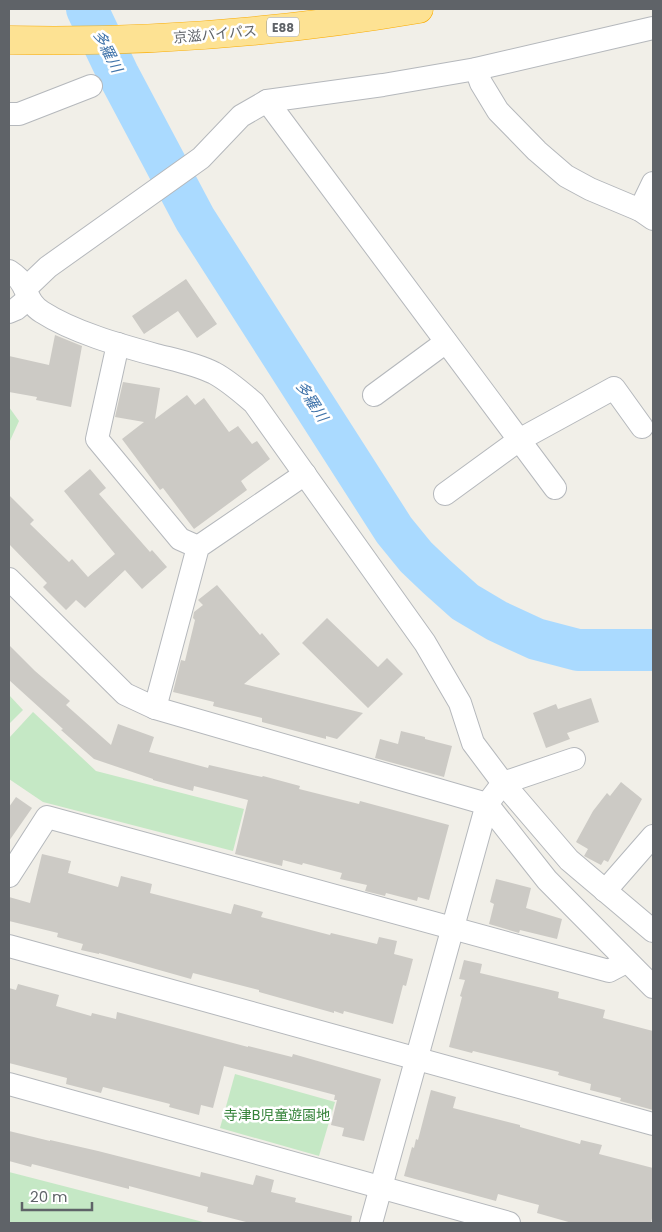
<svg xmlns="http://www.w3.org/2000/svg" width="662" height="1232" font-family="Poppins,'Noto Sans JP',sans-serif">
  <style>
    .green { fill: #c5e8c5 }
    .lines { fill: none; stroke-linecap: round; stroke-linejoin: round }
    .river { stroke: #aadaff; stroke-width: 42 }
    .building { fill: #cccac5 }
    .minor-casing { stroke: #b5b8bc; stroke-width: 24 }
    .motorway-casing { stroke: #f9ab00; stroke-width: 29 }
    .minor { stroke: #fff; stroke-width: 22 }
    .motorway { stroke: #fde293; stroke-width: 28 }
    .labels { text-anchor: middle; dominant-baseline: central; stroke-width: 5; stroke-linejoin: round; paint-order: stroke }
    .shield { fill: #fff; stroke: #8f9295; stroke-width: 1 }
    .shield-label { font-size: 12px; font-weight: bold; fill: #5f6368 }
    .street-label { font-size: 14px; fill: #5f6368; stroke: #fff }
    .park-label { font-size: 14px; fill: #348238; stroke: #fff }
    .water-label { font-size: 15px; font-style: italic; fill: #4174aa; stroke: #fff }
  </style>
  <rect width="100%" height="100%" fill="#f1efe8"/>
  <g class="green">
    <polygon points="9,407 19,421 9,443"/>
    <polygon points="9,695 23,710 9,724"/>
    <polygon points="33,712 96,771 244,809 233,851 43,802 9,779 9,738"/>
    <polygon points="235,1074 335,1102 319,1156 220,1128"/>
    <polygon points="9,1172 207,1223 9,1223"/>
  </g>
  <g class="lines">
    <polyline class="river" points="87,9 118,74 195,219 394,530 416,557 437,577 465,602 497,621 536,639 578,650 653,650"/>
  </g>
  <g class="building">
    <polygon points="186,279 217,324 197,338 178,311 144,334 132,316"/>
    <polygon points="55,335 82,346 71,407 36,400 37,397 9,392 9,356 49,365"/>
    <polygon points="123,382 160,388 155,419 187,395 195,405 204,398 229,432 238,426 252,444 257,441 270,459 241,481 247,490 194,529 163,488 160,490 122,439 144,422 115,417"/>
    <polygon points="90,469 106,488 99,494 150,552 152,550 167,567 142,589 125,570 85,608 76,600 66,610 43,587 47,583 9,544 9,495 34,520 30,524 69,562 72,559 88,577 115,554 64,491"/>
    <polygon points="217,585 260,635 262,633 280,654 244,684 363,713 337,739 326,736 326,739 262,722 262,718 213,706 214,702 173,692 181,660 185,661 195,620 193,618 194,612 203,605 198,600"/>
    <polygon points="327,618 378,667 387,658 403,674 368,708 302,643"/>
    <polygon points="9,645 35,671 70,701 66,705 111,745 118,724 154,737 149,752 208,768 209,765 262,777 263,776 300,786 299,789 359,804 360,801 449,825 429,900 418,897 417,901 386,893 385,896 365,891 367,885 340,879 342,873 303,863 302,865 283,860 282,866 235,854 248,800 194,786 193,791 153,780 153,779 94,759 61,730 63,729 9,680"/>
    <polygon points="591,698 599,722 567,733 570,739 546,748 533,713 556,704 558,709"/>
    <polygon points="401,731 425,737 425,739 452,746 444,777 375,758 380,739 398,744"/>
    <polygon points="621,782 642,799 608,862 604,860 601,865 584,856 588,849 576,842 593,811 607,793 610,796"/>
    <polygon points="16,797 32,808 9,841 9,807"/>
    <polygon points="42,854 71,861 68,873 118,887 121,876 152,884 150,893 231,914 234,904 263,912 261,917 330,935 331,933 377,944 379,937 397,941 394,954 413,959 406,986 403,985 393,1024 344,1011 343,1014 334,1011 334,1013 259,992 259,990 193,973 191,979 99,953 99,954 81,950 83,944 57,937 58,933 9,921 9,897 30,903"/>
    <polygon points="496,879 531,888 526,908 562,919 557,939 520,930 519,933 489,924 494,904 490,902"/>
    <polygon points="464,960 482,964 480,973 559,992 558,998 605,1010 603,1018 653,1031 653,1110 620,1101 621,1098 590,1090 591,1084 558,1075 559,1072 473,1051 472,1053 449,1047 462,997 460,996 465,980 459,979"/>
    <polygon points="18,984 59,995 56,1006 91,1016 92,1013 116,1019 117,1012 248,1047 248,1046 292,1057 293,1054 381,1079 364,1141 342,1136 344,1128 331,1125 337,1100 334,1100 335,1095 224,1066 213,1108 201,1105 199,1115 169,1107 170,1104 103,1087 101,1093 66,1084 67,1078 9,1063 9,988 16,990"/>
    <polygon points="431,1090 456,1097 453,1108 520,1125 520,1127 580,1144 581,1140 602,1145 599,1154 653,1168 653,1214 651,1223 572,1223 537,1213 539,1205 498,1194 496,1201 404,1176 412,1147 414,1148 416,1139 418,1140"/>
    <polygon points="9,1131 50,1141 50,1140 98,1151 200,1177 201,1172 253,1185 256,1175 274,1180 271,1192 296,1198 295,1202 352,1216 351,1223 250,1223 207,1212 208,1207 129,1186 129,1189 32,1164 31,1167 9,1161"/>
  </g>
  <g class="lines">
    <g class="minor-casing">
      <g id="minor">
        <polyline points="476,69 481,83 498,111 537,151 566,176 590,189 640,210 653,219"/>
        <polyline points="267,101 555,488"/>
        <polyline points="9,114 19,114 91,86"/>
        <polyline points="640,210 653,183"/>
        <path d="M9,271C12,273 15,275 18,278C28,289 27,303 42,312C73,332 119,345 156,355C175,360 196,364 214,373C229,381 241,392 254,403L425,643L460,703L473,743L503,783L569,860L653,931"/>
        <polyline points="25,289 48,267 201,158 241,116 267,101 383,85 476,69 653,28"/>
        <polyline points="9,312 16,309 28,299"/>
        <polyline points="118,344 97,439 180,539 198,547"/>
        <polyline points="374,395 446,342"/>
        <polyline points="445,494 519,440 614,388 642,427"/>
        <polyline points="9,579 125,694 155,708 487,804 547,880 653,987"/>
        <polyline points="155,708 198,547 305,474"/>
        <polyline points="9,876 47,817 609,971 626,962"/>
        <polyline points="605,891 653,836"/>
        <polyline points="9,946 653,1124"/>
        <polyline points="9,1084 509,1223"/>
        <polyline points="371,1223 487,804 503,783 574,759"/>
      </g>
    </g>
    <g class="motorway-casing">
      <path id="motorway" d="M9,40C146,43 284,32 419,9"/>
    </g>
    <use href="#minor" class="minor"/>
    <use href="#motorway" class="motorway"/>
  </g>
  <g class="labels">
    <rect class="shield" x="267" y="17.5" width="32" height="19" rx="4"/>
    <g class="shield-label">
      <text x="283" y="27">E88</text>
    </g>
    <g class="street-label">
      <text transform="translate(215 34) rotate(-5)">京滋バイパス</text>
    </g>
    <g class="park-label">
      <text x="277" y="1115">寺津B児童遊園地</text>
    </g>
    <g class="water-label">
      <text transform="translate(108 51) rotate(63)">多羅川</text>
      <text transform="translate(312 401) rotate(57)">多羅川</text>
    </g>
  </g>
  <rect width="662" height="1232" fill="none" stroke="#5f6368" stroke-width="20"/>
  <path d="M22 1202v8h70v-8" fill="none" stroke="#5f6368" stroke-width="2.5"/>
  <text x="30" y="1202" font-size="15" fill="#5f6368" stroke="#ffffff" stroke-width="4" paint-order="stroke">20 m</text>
</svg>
